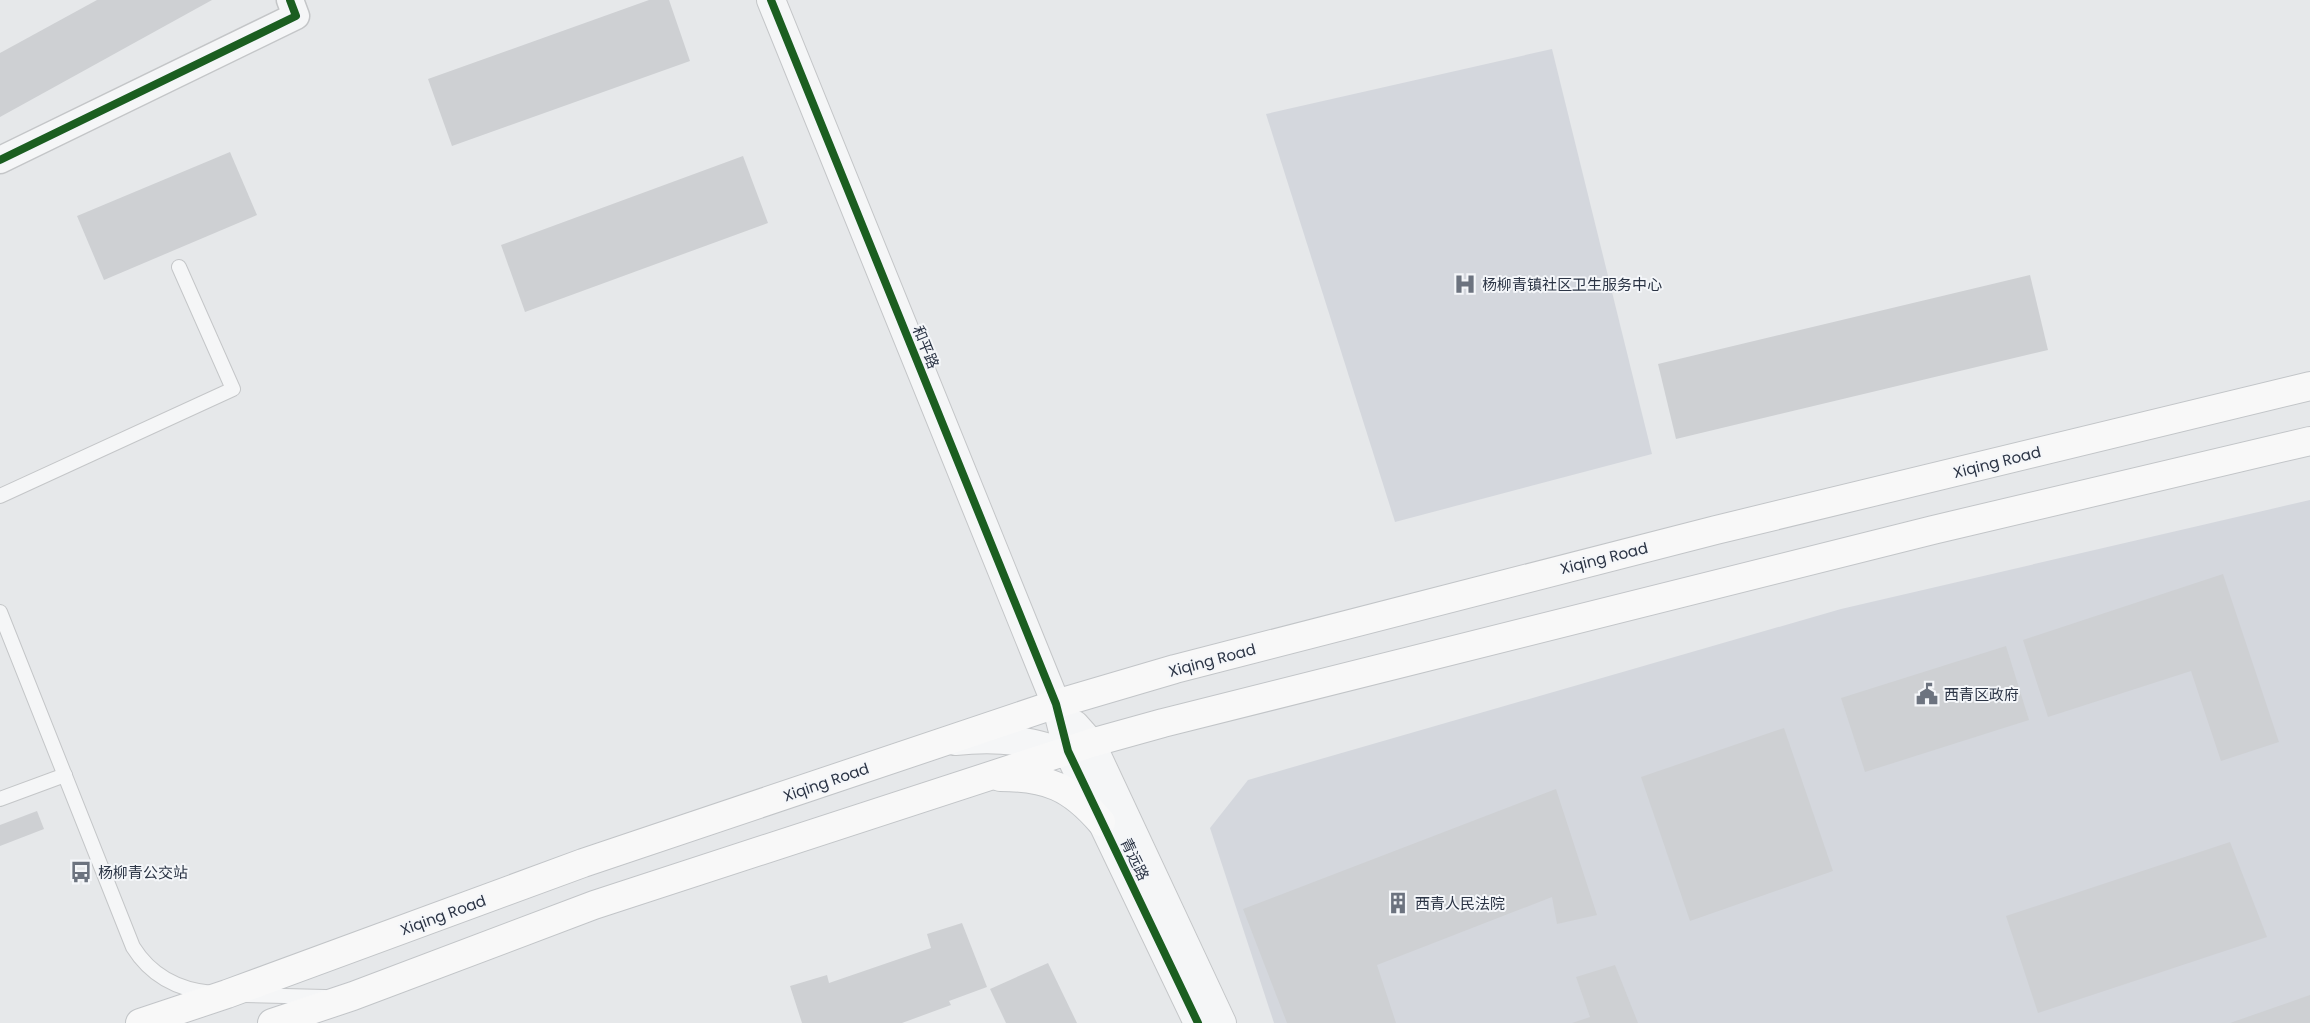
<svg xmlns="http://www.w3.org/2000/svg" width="2310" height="1023" font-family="Poppins,'Noto Sans SC',sans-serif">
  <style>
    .built { fill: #d4d7dd }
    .building { fill: #ced0d3 }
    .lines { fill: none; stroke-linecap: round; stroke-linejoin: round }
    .service-casing { stroke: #c4c6c8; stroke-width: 16 }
    .minor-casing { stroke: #c4c6c8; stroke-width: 29 }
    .tertiary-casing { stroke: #c4c6c8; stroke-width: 30 }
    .primary-casing { stroke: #c2c5c8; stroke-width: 30 }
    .service { stroke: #f5f6f7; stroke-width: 14 }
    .minor { stroke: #f5f6f7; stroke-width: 26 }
    .tertiary { stroke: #f5f6f7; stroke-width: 28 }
    .primary { stroke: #f8f8f8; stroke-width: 28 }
    .cycleway-casing { stroke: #f4f6f9; stroke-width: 11 }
    .cycleway { stroke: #1b5e20; stroke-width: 8 }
    .labels { text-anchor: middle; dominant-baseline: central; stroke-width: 4; stroke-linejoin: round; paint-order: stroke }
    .poi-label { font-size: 15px; fill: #2b3445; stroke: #f4f6f9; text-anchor: start }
    .street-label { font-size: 15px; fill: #2b3445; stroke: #f4f6f9 }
  </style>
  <rect width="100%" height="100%" fill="#e6e8ea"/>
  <g class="built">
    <polygon points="1552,49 1652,454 1395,522 1266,114"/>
    <polygon points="2310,500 2310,1023 1274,1023 1210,828 1248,780 1841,609"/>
  </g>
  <g class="building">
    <polygon points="97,0 212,0 0,117 0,53"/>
    <polygon points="649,0 669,0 690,61 452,146 428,79"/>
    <polygon points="230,152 257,215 104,280 77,216"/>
    <polygon points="743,156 768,223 525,312 501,245"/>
    <polygon points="2030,275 2048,350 1676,439 1658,364"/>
    <polygon points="2223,574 2279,742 2221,761 2191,671 2048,717 2023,640"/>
    <polygon points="2006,646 2029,720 1865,772 1841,698"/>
    <polygon points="1784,728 1833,871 1690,921 1641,777"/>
    <polygon points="1556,789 1597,915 1557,924 1552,897 1377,965 1396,1023 1287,1023 1243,909"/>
    <polygon points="37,811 44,829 0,846 0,825"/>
    <polygon points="2230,842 2267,937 2038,1013 2006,916"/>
    <polygon points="962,923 987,987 949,1001 951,1005 902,1023 802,1023 790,986 827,975 829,983 931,948 927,934"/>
    <polygon points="1048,963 1077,1023 1006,1023 990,989"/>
    <polygon points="1615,965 1638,1023 1572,1023 1590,1017 1576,977"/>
    <polygon points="2310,995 2310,1023 2230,1023"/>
  </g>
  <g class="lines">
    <g class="service-casing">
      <g id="service">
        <polyline points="0,496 233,389 179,267"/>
        <path d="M0,612L133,947C151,976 179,990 212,993"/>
        <polyline points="0,799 65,775"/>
        <polyline points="244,995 325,997"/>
      </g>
    </g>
    <g class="minor-casing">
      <polyline id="minor" points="0,160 296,16 290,0"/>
    </g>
    <g class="tertiary-casing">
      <g id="tertiary">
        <polyline points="771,0 1056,704 1068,751 1198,1023"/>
        <polyline points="1075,725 1091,743 1222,1023"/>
        <path d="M955,741C993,737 1039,739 1072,758"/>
      </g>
    </g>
    <g class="primary-casing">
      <g id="primary">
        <path d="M1000,777C1047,777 1071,787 1101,822"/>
        <polyline points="140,1023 227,994 583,863 1056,704 1175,669 1716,530 2310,386"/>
        <polyline points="272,1023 353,996 594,905 1091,743 1163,723 1933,530 2310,441"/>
      </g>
    </g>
    <use href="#service" class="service"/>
    <use href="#minor" class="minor"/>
    <use href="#tertiary" class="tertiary"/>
    <use href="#primary" class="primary"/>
    <g class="cycleway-casing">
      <g id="cycleway">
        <polyline points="771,0 1056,704 1068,751 1198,1023"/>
        <polyline points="0,160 296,16 290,0"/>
      </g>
    </g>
    <use href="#cycleway" class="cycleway"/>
  </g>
  <defs>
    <g id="hospital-bare" transform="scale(1.725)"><path d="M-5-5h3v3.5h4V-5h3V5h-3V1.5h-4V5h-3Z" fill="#6c737f" stroke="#f4f6f9" stroke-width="2.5" paint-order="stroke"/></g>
    <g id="civic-bare" transform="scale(1.725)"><path d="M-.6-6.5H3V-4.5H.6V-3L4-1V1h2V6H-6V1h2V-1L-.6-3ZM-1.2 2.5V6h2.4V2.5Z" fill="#6c737f" stroke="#f4f6f9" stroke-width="2.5" paint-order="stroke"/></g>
    <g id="bus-bare" transform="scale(1.725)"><path d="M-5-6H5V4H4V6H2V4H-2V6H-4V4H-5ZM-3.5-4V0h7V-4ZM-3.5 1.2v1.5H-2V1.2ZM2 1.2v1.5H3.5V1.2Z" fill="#6c737f" stroke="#f4f6f9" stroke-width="2.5" paint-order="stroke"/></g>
    <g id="building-bare" transform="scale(1.725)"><path d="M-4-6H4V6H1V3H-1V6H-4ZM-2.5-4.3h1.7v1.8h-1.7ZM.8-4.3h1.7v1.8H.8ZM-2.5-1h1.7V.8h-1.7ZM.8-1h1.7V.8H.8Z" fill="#6c737f" stroke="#f4f6f9" stroke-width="2.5" paint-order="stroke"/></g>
  </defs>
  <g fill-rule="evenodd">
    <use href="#hospital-bare" x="1465" y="284"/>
    <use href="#civic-bare" x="1927" y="694"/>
    <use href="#bus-bare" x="81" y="872"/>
    <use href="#building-bare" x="1398" y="903"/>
  </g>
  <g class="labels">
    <g class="poi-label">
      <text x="1482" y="284">杨柳青镇社区卫生服务中心</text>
      <text x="1944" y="694">西青区政府</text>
      <text x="98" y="872">杨柳青公交站</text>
      <text x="1415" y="903">西青人民法院</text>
    </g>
    <g class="street-label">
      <text transform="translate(926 347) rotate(68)">和平路</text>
      <text transform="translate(1997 462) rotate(-14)">Xiqing Road</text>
      <text transform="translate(1604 558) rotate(-14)">Xiqing Road</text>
      <text transform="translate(1212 660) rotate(-15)">Xiqing Road</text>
      <text transform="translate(826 782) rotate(-19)">Xiqing Road</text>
      <text transform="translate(1135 859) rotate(64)">青远路</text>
      <text transform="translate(443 915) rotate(-20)">Xiqing Road</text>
    </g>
  </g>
</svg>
